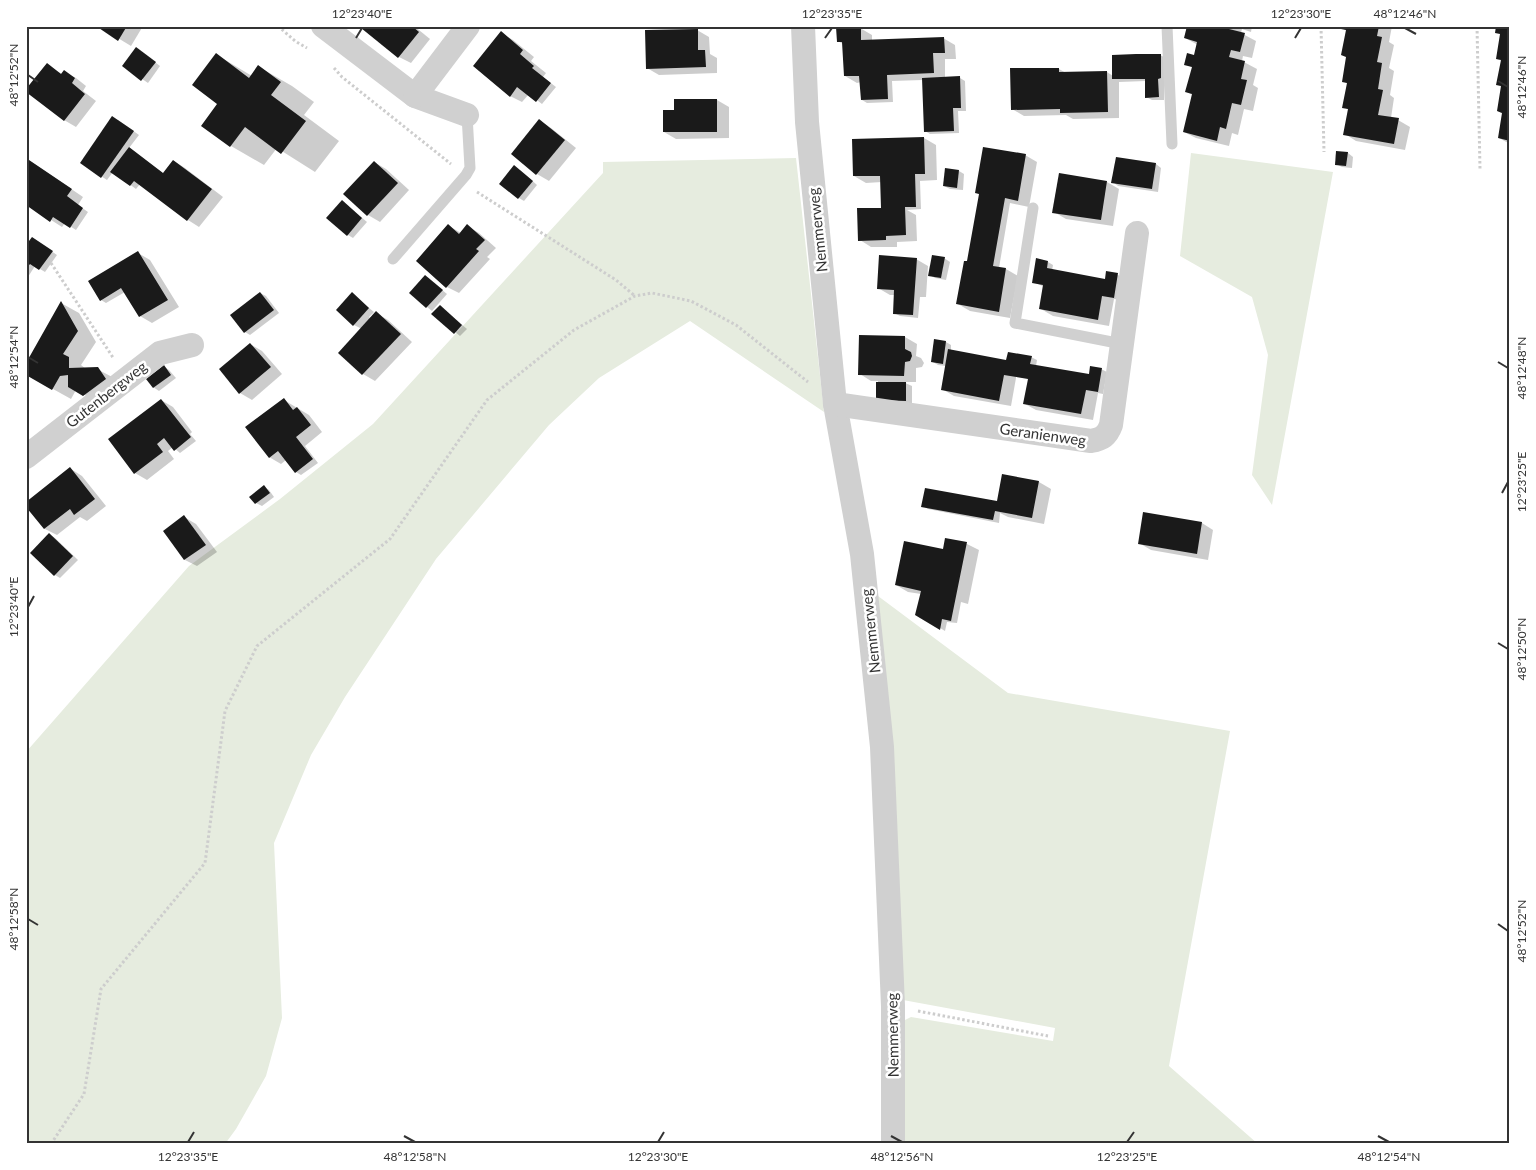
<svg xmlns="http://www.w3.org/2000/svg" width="1536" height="1170" font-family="Lato,sans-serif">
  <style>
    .green { fill: #e6ecdf }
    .shadow { fill: #0003; fill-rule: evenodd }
    .building { fill: #1a1a1a }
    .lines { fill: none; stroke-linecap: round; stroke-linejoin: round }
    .path { stroke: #cdcdcd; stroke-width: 3; stroke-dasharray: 2.5 2.5; stroke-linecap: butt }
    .lane { stroke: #d0d0d0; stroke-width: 11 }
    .street { stroke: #d0d0d0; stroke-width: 24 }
    .ticks { fill: none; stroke: #333; stroke-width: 2 }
    .labels { text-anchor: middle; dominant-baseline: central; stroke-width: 5; stroke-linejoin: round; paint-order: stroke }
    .street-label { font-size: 15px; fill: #333; stroke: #fff }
    .neatline { fill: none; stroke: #333; stroke-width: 2 }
    .ticks-label { font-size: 12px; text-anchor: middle; fill: #333 }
  </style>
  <rect width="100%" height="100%" fill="#fff"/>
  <g class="green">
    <polygon points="1191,153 1333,172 1272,505 1252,475 1268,355 1252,297 1180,256"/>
    <polygon points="796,158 824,412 690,321 599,378 549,425 436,559 345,697 311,755 274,843 282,1018 266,1076 236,1129 225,1144 26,1144 26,752 189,566 280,499 373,424 603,173 603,162"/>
    <polygon points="878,596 1008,693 1230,731 1169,1066 1258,1144 904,1144 903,1021 911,1017 1053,1041 1055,1028 903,1000"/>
  </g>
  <g class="shadow">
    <polygon points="98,26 143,26 131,46"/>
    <polygon points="364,26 414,26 430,39 411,63 399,57"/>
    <polygon points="1035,26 1054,26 1054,28 1039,28"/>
    <polygon points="1195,26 1252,26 1251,32 1242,29 1241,33 1256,41 1252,58 1243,56 1242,61 1257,69 1253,85 1258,88 1253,111 1244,109 1238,135 1232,133 1229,146 1196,138 1184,132 1193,95 1187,92 1193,68 1186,64 1195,56 1198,45 1185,38"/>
    <polygon points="1342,26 1392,26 1389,42 1394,45 1389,68 1394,71 1390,95 1394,98 1391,118 1398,120 1410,127 1405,150 1356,141 1345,134 1349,110 1344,107 1348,84 1343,81 1347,58 1347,31 1342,28"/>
    <polygon points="1510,26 1510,144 1499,138 1503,114 1498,111 1502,87 1498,85 1502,61 1497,59"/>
    <polygon points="860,28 872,35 872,41 943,38 955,45 956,59 945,59 945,78 960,78 965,81 966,111 958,111 959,133 930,134 925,131 923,80 892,81 893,102 867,103 862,100 861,82 857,83 845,76 843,44 838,41"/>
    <polygon points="697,30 709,37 710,54 717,58 717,73 659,75 647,68"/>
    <polygon points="501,33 513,40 534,57 531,61 546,73 543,77 556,87 542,104 529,94 522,102 510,96"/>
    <polygon points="142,52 160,66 148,83 123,66"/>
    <polygon points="217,55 252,76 259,67 292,86 314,102 304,115 339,141 315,172 277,148 264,165 231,146 219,104"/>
    <polygon points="1160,55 1166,58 1166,81 1164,81 1164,100 1152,100 1146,97 1146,81 1119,82 1119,118 1073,119 1066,115 1024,116 1012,109 1059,69 1066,73 1107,72 1113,76"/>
    <polygon points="47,65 62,74 64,72 76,78 86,86 83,91 96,101 76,127 64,120"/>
    <polygon points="717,100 729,107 729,138 676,139 664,132 675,111"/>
    <polygon points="118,120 139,135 129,148 164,174 174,161 185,168 223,197 199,227 188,220 140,184 136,189 113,172 107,180 81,163"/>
    <polygon points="540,121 551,128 576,148 549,181 537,174 512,154"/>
    <polygon points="924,138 936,145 937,180 920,181 921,209 907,210 916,215 917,241 897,242 897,247 871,247 860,240 885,209 882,182 866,183 854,176 853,141"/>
    <polygon points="1338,152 1348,153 1353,157 1352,168 1342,167 1336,164"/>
    <polygon points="1025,155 1037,162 1029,207 1010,203 999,268 1006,269 1018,276 1010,318 970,311 958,304 974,264 980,195 976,192"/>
    <polygon points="26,158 83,197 78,205 88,212 76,230 65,223 62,227 26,204"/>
    <polygon points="1117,158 1156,164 1161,168 1158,192 1118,186 1113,182"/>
    <polygon points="374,162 386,169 409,190 380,222 368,215"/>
    <polygon points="520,170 537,185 524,201 519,198"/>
    <polygon points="946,170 959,171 964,174 963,190 950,189 944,186"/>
    <polygon points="1107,182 1119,189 1113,226 1066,219 1054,212"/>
    <polygon points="342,201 367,222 353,238 348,235"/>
    <polygon points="449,226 461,233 467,226 479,233 496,248 487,257 490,259 459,293 447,287"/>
    <polygon points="38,242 57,255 45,272 35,266 26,280 26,247"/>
    <polygon points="138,253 150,260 179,307 152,323 140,316 125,292 106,303 101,300"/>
    <polygon points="944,258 950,262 946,280 935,278 930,275"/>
    <polygon points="916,259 928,266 926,297 920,297 918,318 900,316 894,313 895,295 890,295 878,288"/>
    <polygon points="1048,262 1053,265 1052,271 1106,281 1107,272 1118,275 1123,278 1120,300 1114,299 1109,326 1053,316 1041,309 1045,287 1033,282"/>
    <polygon points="425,276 447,294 432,311 410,293"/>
    <polygon points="260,293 266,296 279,313 250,335 245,332"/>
    <polygon points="352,294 374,312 369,317 371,319 376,313 388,320 412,342 375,381 363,374 340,353 362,329 354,325"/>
    <polygon points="61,303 79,313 96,342 81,365 86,369 97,369 116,379 102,405 76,390 71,399 26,374"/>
    <polygon points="440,306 467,329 460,336 433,314"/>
    <polygon points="905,337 917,344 916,356 921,358 924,363 922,367 916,368 916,382 903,382 912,386 912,403 883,403 878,400 878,381 871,381 860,374"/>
    <path d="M935,340L946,342L951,345V351L1006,361L1031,357L1037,360L1036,366L1089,376L1101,369L1107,372L1103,394L1098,393L1093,420L1036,410L1025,404L1029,380L1016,378L1011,406L954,396L942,389L946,366L938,365L933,362ZM1016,376L1034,379V381L1016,378Z"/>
    <polygon points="250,344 262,351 282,374 252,400 240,393"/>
    <polygon points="164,367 169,370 176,378 159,391 153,387"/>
    <polygon points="161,400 173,407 192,432 190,434 196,441 180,453 173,447 168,451 174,459 147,480 135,473"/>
    <polygon points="284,400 309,415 322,432 305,446 318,463 301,475 296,472 286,460 281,464 269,457"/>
    <polygon points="71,469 82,476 106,506 87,521 80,517 57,535 45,529 26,505"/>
    <polygon points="1003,476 1039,482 1051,489 1044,524 1008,517 1000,513 999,523 928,509 923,506 998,503"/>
    <polygon points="264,487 269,490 274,497 262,506 256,503"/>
    <polygon points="184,517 196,524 217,552 197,566 185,560 164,532"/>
    <polygon points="1202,523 1213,530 1208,560 1151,550 1139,543"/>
    <polygon points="49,534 55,538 78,560 60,578 55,575"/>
    <polygon points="946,540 967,544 979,550 968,604 961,602 957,623 947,622 945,631 917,614 921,594 908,592 896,585 944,551"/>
  </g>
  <g class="building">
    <polygon points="96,26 127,26 118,41"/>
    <polygon points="363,26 412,26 419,32 398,58 361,28"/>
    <polygon points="861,26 861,40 944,37 945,53 933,53 934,73 887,75 888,99 861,100 859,76 844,76 842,42 837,42 836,27"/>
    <polygon points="1187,26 1230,26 1229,29 1245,33 1240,52 1231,50 1229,57 1245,61 1241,79 1247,80 1241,105 1232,103 1226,129 1220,127 1217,141 1183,132 1192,94 1185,92 1192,67 1184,65 1187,53 1194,55 1197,42 1184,38"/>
    <polygon points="1341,26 1379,26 1377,36 1382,37 1377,62 1382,63 1378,89 1383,90 1378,115 1399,118 1394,144 1343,135 1348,109 1342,108 1347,83 1342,82 1346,57 1341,55 1346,30 1341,29"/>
    <polygon points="1496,26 1510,26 1510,141 1498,138 1502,113 1497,111 1501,86 1496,85 1501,60 1496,59 1500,34 1495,33"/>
    <polygon points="698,29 698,50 705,50 706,67 646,69 645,30"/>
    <polygon points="501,31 523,50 520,54 534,66 532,68 551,83 536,102 517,87 510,97 473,66"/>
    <polygon points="136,47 156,62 141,81 122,66"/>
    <polygon points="216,53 249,78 258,65 281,82 271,95 306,121 281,154 245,127 230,147 201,126 217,104 192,85"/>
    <polygon points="1136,54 1161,54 1161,78 1158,79 1159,97 1145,98 1145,79 1112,79 1112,55"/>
    <polygon points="47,63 61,74 64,70 75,78 72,83 85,94 64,121 26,92 26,89"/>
    <polygon points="1010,68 1059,68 1059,72 1107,71 1108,112 1060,113 1060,109 1011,110"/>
    <polygon points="960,76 961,108 953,108 954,131 924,132 922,78"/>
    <polygon points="674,99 717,99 717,132 663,132 663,110 674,110"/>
    <polygon points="112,116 134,131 101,178 80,163"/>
    <polygon points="539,119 565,140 536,175 511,154"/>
    <polygon points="924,137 925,174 915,174 916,207 905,207 906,235 886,236 886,240 858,241 857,208 881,208 880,176 853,176 852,139"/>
    <polygon points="129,147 163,173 173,160 212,189 187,221 134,181 130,186 110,172"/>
    <polygon points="983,147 1026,154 1018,201 1005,198 993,266 1006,268 999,312 956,304 964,261 967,261 979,194 975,193"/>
    <polygon points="1336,151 1348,152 1346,166 1335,165"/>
    <polygon points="1116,157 1156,163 1152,189 1111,183"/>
    <polygon points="26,158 72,189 67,196 83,208 70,228 53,217 50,222 26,205"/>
    <polygon points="374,161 398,183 367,216 343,194"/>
    <polygon points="514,165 533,181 518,199 499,184"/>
    <polygon points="945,168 959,170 957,188 943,186"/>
    <polygon points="1059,173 1107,181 1101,220 1052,213"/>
    <polygon points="342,200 362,218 347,236 326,218"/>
    <polygon points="448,224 459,234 467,224 485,240 476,249 479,251 446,288 416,261"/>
    <polygon points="32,237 53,251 39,270 30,264 26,269 26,245"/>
    <polygon points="138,251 168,300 139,317 121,288 100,301 88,281"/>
    <polygon points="879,255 917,258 913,315 893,314 894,290 877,289"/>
    <polygon points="932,255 945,257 941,278 928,276"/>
    <polygon points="1036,258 1048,261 1047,268 1105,279 1106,271 1118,273 1114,298 1102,296 1098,320 1039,309 1043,285 1032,283"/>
    <polygon points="425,275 443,290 426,308 409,293"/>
    <polygon points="260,292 274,310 244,333 230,315"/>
    <polygon points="352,292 369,308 353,326 336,310"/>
    <polygon points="61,301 78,331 63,354 69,357 69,368 98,367 106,379 83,396 68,387 68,375 60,376 52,390 26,375 26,363"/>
    <polygon points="440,305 462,325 454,334 431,314"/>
    <polygon points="376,311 401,334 362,375 338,353"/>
    <polygon points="859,335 905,336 905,349 911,352 912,356 910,361 905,362 904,376 858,375"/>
    <polygon points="934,339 946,341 943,364 931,362"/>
    <polygon points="250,343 271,367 239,394 219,369"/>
    <polygon points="948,349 1006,360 1008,352 1032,356 1030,364 1089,374 1090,366 1102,368 1098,392 1086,390 1081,414 1023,404 1028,379 1004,375 999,401 941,390"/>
    <polygon points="164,365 171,375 153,388 146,379"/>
    <polygon points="876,382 906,382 906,401 876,400"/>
    <polygon points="284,398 293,410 297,407 311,425 296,437 313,459 295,473 278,451 269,458 245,427"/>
    <polygon points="161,399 191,437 174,451 164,438 157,444 163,452 134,474 108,439"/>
    <polygon points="70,467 95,499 74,515 70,509 44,529 26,507 26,502"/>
    <polygon points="1002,474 1039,481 1032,518 995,511 993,520 921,507 925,488 997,501"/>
    <polygon points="264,485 270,493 255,504 249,497"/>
    <polygon points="1143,512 1202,522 1197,554 1138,544"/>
    <polygon points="184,515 206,545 184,560 163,531"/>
    <polygon points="49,533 73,556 54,576 30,553"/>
    <polygon points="945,538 967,542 951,621 942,619 940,630 915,615 921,591 895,585 904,541 943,549"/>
  </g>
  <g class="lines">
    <g class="path">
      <polyline points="278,26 295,41 307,48"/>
      <polyline points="1321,26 1324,152"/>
      <polyline points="1477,26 1480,169"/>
      <polyline points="334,68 342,77 451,164"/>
      <polyline points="477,192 616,280 635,296"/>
      <polyline points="51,263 114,359"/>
      <polyline points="918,1011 1048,1036"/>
      <polyline points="51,1144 84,1094 101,989 205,863 225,711 257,646 390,539 487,400 574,330 635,296 652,293 691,301 736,325 808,382"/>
    </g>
    <g class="lane">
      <polyline points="1167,26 1172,144"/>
      <polyline points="1033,208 1015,323 1122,344"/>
      <polyline points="393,259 466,175 470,168 467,115"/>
    </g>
    <g class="street">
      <polyline points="323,26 415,96 467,115"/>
      <polyline points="803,26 807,122 835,404 862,554 882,747 893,1006 893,1144"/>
      <polyline points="415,96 468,26"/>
      <path d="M835,404L1091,441C1102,439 1107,436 1111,425L1137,233"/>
      <polyline points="26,457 160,353 192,345"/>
    </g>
  </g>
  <path class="ticks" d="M1405,28L1416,34M356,38L362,28M825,38L832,28M1295,38L1301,28M28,75L38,82M1498,81L1508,87M28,357L38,363M1498,362L1508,368M1502,493L1508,482M28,607L34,596M1498,643L1508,649M28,919L38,925M1498,924L1508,931M404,1136L415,1142M891,1136L902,1142M1378,1136L1389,1142M188,1142L194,1132M658,1142L664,1132M1127,1142L1134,1132"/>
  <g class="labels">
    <g class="street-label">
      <text transform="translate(817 230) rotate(-96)">Nemmerweg</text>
      <text transform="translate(106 394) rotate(-38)">Gutenbergweg</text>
      <text transform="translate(1043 434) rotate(8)">Geranienweg</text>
      <text transform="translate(870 631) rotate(-96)">Nemmerweg</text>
      <text transform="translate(892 1035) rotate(-91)">Nemmerweg</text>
    </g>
  </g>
  <rect width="1536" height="1170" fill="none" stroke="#ffffff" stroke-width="55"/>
  <rect x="28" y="28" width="1480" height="1114" class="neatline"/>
  <g class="ticks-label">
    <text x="362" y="18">12°23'40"E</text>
    <text x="832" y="18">12°23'35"E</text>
    <text x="1301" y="18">12°23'30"E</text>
    <text x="1405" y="18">48°12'46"N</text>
    <text transform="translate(14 75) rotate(-90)" y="4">48°12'52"N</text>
    <text transform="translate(1522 87) rotate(-90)" y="4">48°12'46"N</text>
    <text transform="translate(14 357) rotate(-90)" y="4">48°12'54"N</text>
    <text transform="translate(1522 368) rotate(-90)" y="4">48°12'48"N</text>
    <text transform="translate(1522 482) rotate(-90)" y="4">12°23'25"E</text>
    <text transform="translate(14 607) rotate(-90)" y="4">12°23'40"E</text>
    <text transform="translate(1522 649) rotate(-90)" y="4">48°12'50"N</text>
    <text transform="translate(14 919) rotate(-90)" y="4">48°12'58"N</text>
    <text transform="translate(1522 931) rotate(-90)" y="4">48°12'52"N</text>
    <text x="188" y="1161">12°23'35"E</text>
    <text x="415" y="1161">48°12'58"N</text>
    <text x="658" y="1161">12°23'30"E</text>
    <text x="902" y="1161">48°12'56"N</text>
    <text x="1127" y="1161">12°23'25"E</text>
    <text x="1389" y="1161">48°12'54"N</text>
  </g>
</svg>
